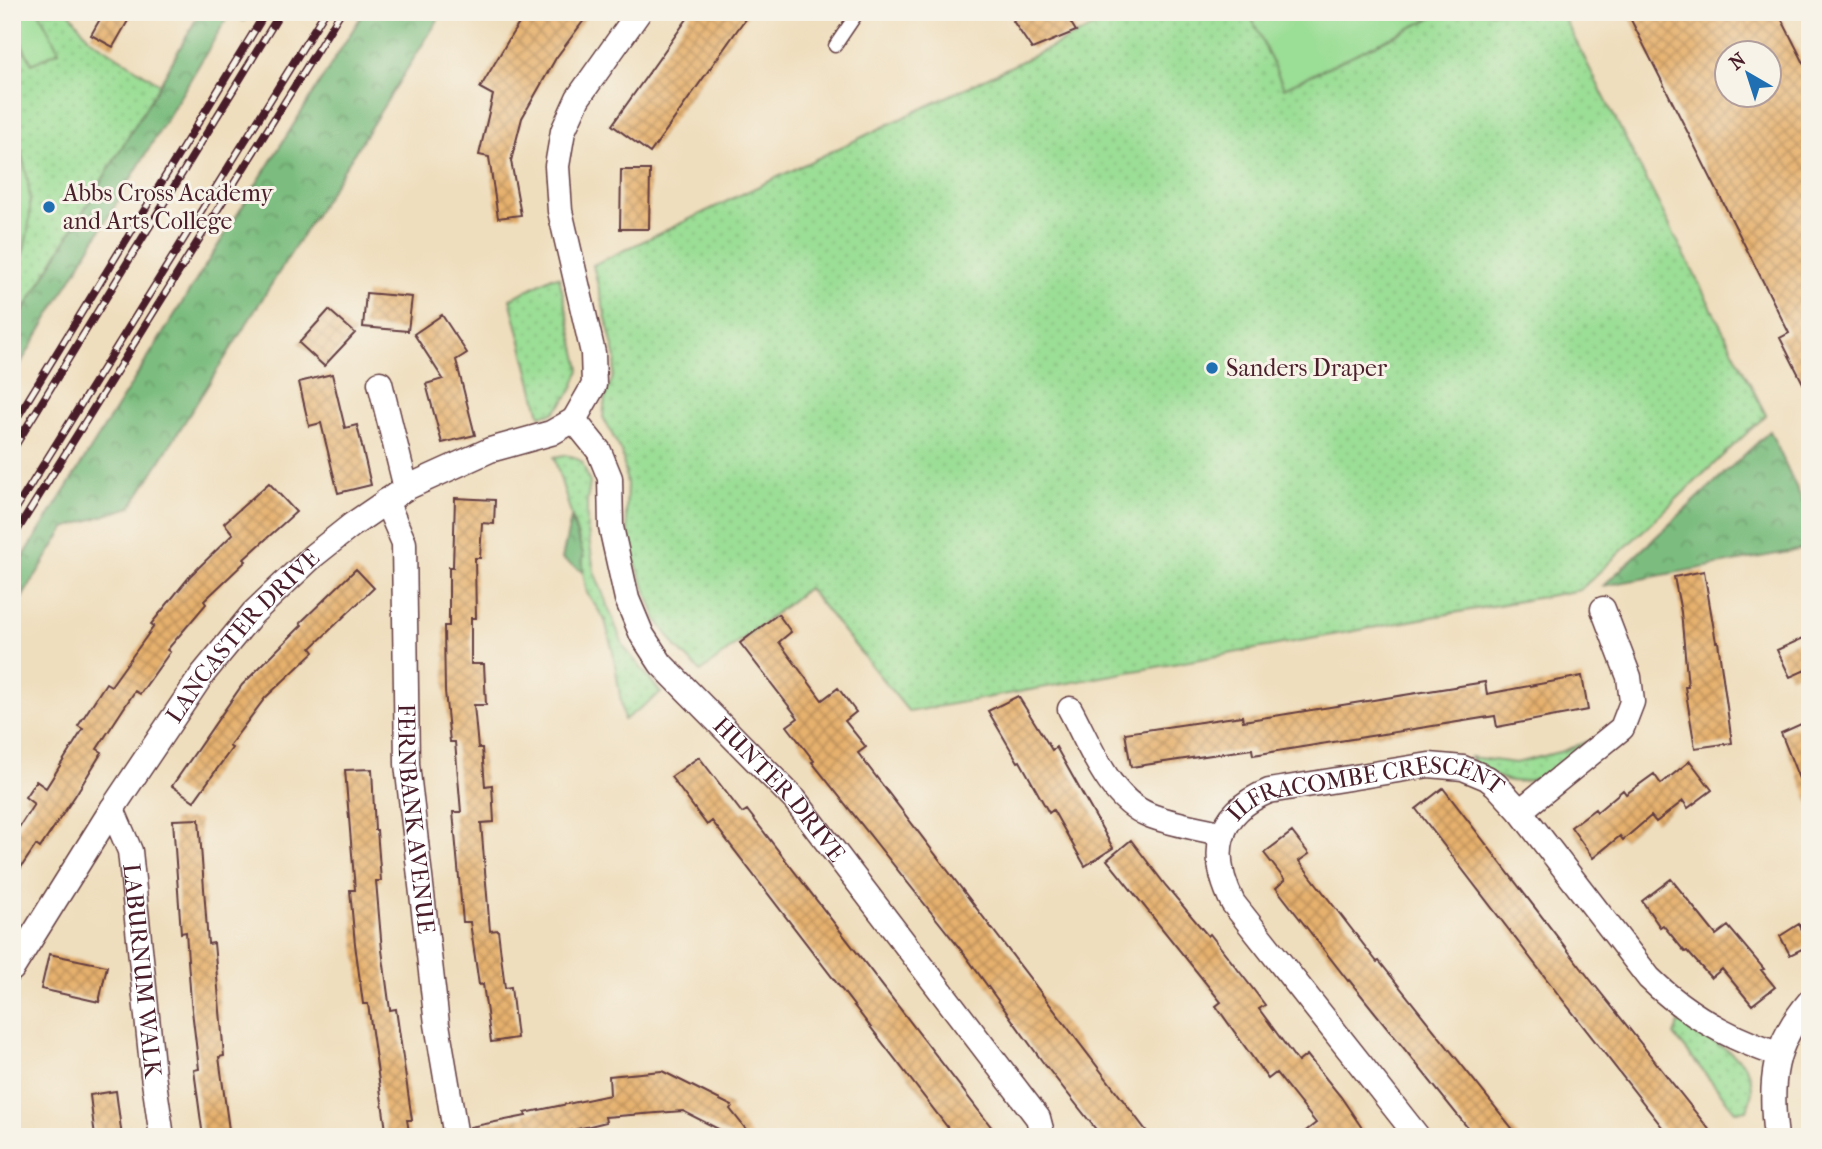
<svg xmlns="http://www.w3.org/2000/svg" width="1822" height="1149" font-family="'IM FELL French Canon',serif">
	<defs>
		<pattern id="grass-dots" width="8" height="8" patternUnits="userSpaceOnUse" patternTransform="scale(1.75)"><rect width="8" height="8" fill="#9bde96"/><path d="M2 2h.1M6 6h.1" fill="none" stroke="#87be81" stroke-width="1.8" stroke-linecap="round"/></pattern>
		<pattern id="forest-crowns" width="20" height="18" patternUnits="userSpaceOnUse" patternTransform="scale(1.75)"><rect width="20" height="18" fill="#7cbd7f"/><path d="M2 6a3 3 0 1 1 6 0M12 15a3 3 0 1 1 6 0" fill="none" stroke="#689968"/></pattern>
		<pattern id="building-cross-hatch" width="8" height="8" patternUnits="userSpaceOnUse" patternTransform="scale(1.75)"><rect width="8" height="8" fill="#e6b16d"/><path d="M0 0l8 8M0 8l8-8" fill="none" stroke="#bc8f5a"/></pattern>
	</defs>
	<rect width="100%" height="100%" fill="#f7f3e8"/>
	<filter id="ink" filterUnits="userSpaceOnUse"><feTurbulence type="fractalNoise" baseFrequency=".0143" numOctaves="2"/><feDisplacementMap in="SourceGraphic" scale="14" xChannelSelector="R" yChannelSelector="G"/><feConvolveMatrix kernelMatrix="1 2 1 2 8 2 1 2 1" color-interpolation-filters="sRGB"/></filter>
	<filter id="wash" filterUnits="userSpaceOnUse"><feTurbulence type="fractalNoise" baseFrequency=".00686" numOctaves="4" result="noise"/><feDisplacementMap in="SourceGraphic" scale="28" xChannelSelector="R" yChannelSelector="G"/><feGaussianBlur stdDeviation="1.57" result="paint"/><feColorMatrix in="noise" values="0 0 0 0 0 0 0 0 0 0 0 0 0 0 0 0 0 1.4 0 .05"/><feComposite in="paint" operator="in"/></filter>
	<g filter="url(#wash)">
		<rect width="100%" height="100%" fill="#efdebd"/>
		<path fill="url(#grass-dots)" stroke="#727e60" stroke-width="2" d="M12 12H69L89 38 160 84 12 330Z
			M1125 12H1249L1285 87 1444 12H1561L1766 415 1580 590 909 712 808 588 701 672 677 648 657 620 631 551 626 516 627 484 622 453 603 417 605 398 613 377 616 359 593 265Z
			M552 277H559L580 369 572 390 560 406 553 413 540 415 510 299Z
			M564 455 574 457 582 462 586 472 590 483 587 501V525L594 571 624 647 661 693 624 720 613 652 605 620 587 593 583 572V554L554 457Z
			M1588 741C1562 764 1532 794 1496 776 1484 770 1476 768 1470 757L1516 763 1563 751Z
			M1679 1022C1712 1046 1769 1056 1747 1110L1735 1111 1674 1035Z"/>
		<path fill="url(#forest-crowns)" stroke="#636e55" stroke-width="2" d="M200 12H249L244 21 230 13 12 378V330L160 84Z
			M364 12H443L131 507 65 528 12 614V575Z
			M1770 431 1810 517V548L1603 586Z
			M571 518 583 554V572L562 559Z"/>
		<path fill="#9bde96" stroke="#727e60" stroke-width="2" d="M12 12H39L59 51 32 64 12 25Z
			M1249 12H1444L1284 88Z
			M12 128C36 186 36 227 12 285Z"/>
		<g id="blocks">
			<path fill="url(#building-cross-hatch)" fill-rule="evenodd" d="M104 12H133L113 47 91 35Z
				M527 12H590L556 58 522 118 511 161 521 215 498 218 489 157 479 155 493 95 480 88 512 34Z
				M692 12H750L650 153 612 125Z
				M1026 12H1064L1076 31 1032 49 1013 21Z
				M1627 12H1778L1810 75V397L1780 338 1789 333ZM1727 52H1769V94H1727Z
				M621 170H650L649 229H620Z
				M366 293 412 297 408 331 363 327Z
				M329 310 355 333 324 366 299 343Z
				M442 315 467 353 456 360 475 435 442 443 426 384 443 379 414 334Z
				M332 374 345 428 357 425 371 485 338 493 321 423 309 426 299 382Z
				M269 483 296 512 244 559 246 561 204 601 206 604 167 650 170 652 140 694 135 691 97 749 102 752 75 796 40 848 36 845 12 881V838L34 804 25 797 36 781 46 788 83 729 78 726 106 683 111 686 154 626 151 624 190 576 233 534 224 523Z
				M455 498 495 500 494 524 482 523 480 558H475L476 618H471V664H484L486 705H474L478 748H482L485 786 492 785 494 822 481 823 490 931 498 930 505 988 511 987 517 1038 491 1042 483 984 479 985 470 922H463L453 812H461L455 742H450L445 691 444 626H449V567H453Z
				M356 569 374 588 311 648 314 652 265 698 229 746 232 748 194 801 172 786 242 685 302 625 300 623Z
				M1704 571 1716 642H1718L1732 743 1695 748 1685 687H1688L1681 612 1674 577Z
				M778 614 791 632 779 642 822 700 838 688 856 712 845 721 866 747 858 753 1151 1137H1102L1042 1061 965 955 812 762 814 761 787 726 798 718 740 643Z
				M1810 635V668L1790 677 1777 650Z
				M1582 676 1588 710 1497 727 1495 716 1253 755 1252 749 1131 767 1125 733 1242 716 1243 721 1485 682 1487 694Z
				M1018 696 1052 750 1056 747 1113 848 1085 866 1053 810 1049 813 1020 761 1018 762 988 711Z
				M1810 720V803L1809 804 1781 733Z
				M699 757 742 813 747 810 999 1137H955L712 821 707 825 671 777Z
				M1690 761 1712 790 1688 808 1683 801 1656 822 1651 816 1623 840 1620 836 1593 858 1571 827 1595 809 1597 812 1623 790 1626 794 1654 774 1661 784Z
				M372 769 375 830H377L381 881H376L382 950 390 1010 396 1009 412 1120H407L410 1137H387L368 1004H363L355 944 350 890H355L345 770Z
				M1443 788 1589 978 1715 1137H1670L1558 994 1416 809Z
				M199 819 208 944 214 943 224 1056 219 1057 230 1137H203L194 1070 199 1069 191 1002 186 932 181 933 173 820Z
				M1292 832 1309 854 1299 861 1377 962 1379 961 1519 1137H1475L1349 980 1348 981 1276 888 1285 880 1264 853Z
				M1131 840 1166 886 1208 936 1210 934 1253 989 1265 1005 1259 1009 1298 1062 1307 1055 1341 1097 1368 1137H1298L1316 1123 1276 1073 1268 1079 1216 1006 1221 1002 1107 860Z
				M1671 879 1716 935 1728 926 1764 969 1761 970 1775 987 1752 1005 1722 969 1711 978 1687 951 1685 952 1663 925 1660 927 1642 901Z
				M1799 924 1810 945 1790 955 1780 936Z
				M49 954 107 966 99 1002 41 989Z
				M662 1071 732 1106 730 1109 752 1137H734L683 1111 605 1117 606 1122 546 1137H471L470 1127 526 1116 525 1113 610 1095 609 1076Z
				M116 1091 122 1137H95L90 1095Z"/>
		</g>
	</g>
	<g filter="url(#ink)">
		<use href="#blocks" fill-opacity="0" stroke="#633c41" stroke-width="2"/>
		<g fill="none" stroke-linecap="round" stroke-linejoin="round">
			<g stroke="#633c41" stroke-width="15">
				<path id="lane" d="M835 46 858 12"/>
			</g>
			<g stroke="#633c41" stroke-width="27">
				<g id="street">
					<path d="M380 383 406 488"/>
					<path id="s1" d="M574 420 599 451 610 478 611 527 627 599 642 635 661 664 795 800 1038 1118 1043 1137"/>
					<path d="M574 420 594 385 593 353 560 211 557 166 563 131 578 98 639 12"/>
					<path id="s2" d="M386 501 404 543 407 764 437 1024 456 1137"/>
					<path d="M1070 709C1090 745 1108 798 1149 815 1172 824 1199 828 1223 834"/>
					<path id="s3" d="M112 809 130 851 153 1075 162 1137"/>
					<path d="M1520 811 1622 728 1632 702 1629 677 1603 609"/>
					<path id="s4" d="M12 969 112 809 202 675 253 613 313 556 352 525 406 488 490 450 551 433 574 420"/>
					<path id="s5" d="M1418 1137 1233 903C1209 855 1215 813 1269 791L1429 765 1463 768 1487 778 1496 785 1520 811 1649 978C1686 1014 1729 1038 1777 1054"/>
					<path d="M1776 1137C1769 1082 1773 1044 1810 1001"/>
				</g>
			</g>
			<use href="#lane" stroke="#fff" stroke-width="12"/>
			<use href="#street" stroke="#fff" stroke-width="24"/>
			<g stroke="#4a1f2b" stroke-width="8">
				<path id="rail" d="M12 426 266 12
					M12 451 281 12
					M12 515 325 12
					M12 539 341 12"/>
			</g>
			<use href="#rail" stroke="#f7f3e8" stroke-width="5" stroke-dasharray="16" stroke-linecap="butt"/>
		</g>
	</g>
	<g fill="#1f6fb2" stroke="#f7f3e8" stroke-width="2.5">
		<circle cx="49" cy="207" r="7"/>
		<circle cx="1212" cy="368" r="7"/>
	</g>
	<g text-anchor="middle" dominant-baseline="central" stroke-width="6" stroke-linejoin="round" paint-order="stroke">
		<g font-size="24" fill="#4a1f2b" stroke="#f7f3e8" text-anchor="start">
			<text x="63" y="193">Abbs Cross Academy<tspan x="63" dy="28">and Arts College</tspan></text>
			<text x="1226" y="368">Sanders Draper</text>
		</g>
		<g font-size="24" fill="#4a1f2b" stroke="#f7f3e8">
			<text stroke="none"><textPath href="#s4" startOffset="406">LANCASTER DRIVE</textPath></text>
			<text stroke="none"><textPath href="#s1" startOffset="438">HUNTER DRIVE</textPath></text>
			<text stroke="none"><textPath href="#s5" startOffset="532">ILFRACOMBE CRESCENT</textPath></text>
			<text stroke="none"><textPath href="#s2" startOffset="322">FERNBANK AVENUE</textPath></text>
			<text stroke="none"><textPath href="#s3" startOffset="166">LABURNUM WALK</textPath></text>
		</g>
	</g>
	<rect width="1822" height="1149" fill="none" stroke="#f7f3e8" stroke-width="42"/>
	<g transform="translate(1748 74) rotate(321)"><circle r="33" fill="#f7f3e8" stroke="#b29e9c" stroke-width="2"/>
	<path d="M0-5L12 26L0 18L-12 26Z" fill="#1f6fb2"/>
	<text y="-10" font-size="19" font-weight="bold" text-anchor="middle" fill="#4a1f2b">N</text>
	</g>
</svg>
